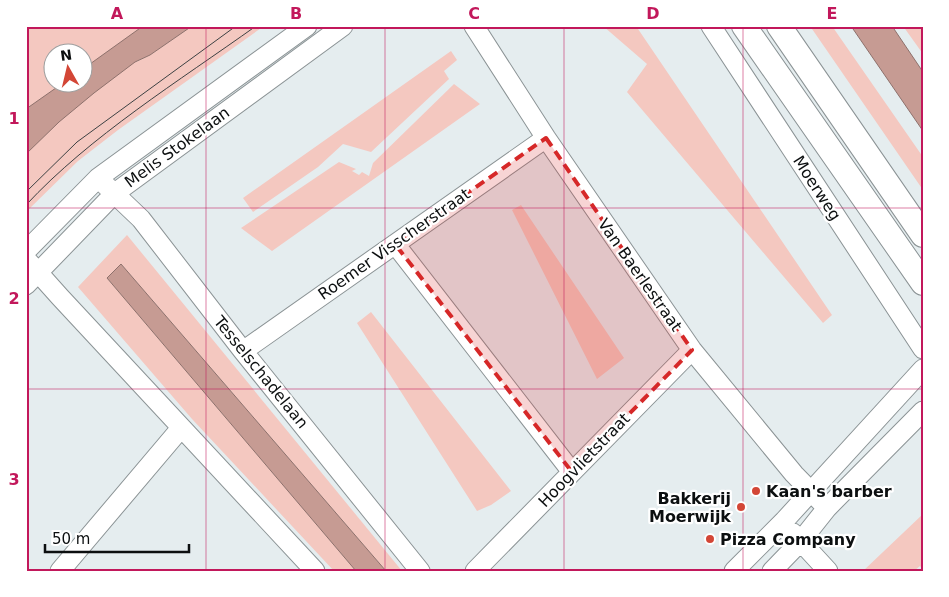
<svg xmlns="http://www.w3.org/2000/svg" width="949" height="597" font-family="'DejaVu Sans',sans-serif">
	<rect width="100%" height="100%" fill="#e5edef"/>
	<path fill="#f4c8c0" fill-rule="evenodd" d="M26 26H182L136 62 150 55 192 26H264L118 130 78 161 26 212ZM52 52H82V82H52Z
		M603 26H636L832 315 823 323 627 92 647 64Z
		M810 26H832L923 157V190Z
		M903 26H923V54Z
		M451 51 457 60 444 71 449 79 371 152 343 144 318 167 253 212 243 198Z
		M454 84 480 104 272 251 241 228 339 162 356 169 352 171 359 175 362 172 369 176 373 163Z
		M521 205 624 358 597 379 512 210Z
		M127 235 402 571H386L121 264 107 278 356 571H334L192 419 78 287Z
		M371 312 511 491 491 505 477 511 357 323Z
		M923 514V570L920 566 914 571H863Z"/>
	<path fill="#c69b93" stroke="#8e716c" d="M143 26H192L150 55 135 62 94 93 59 122 26 154V109L63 83 82 82 83 69Z
		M851 26H892L923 72V131Z
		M121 264 386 571H356L107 278Z"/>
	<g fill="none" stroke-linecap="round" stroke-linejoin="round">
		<g stroke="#8b9395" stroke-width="21">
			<path id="minor" d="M474 26 546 138 692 350 794 474 827 508
				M711 26 923 349
				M98 178 141 219 243 351 420 571
				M395 244 572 472
				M26 251 98 178 307 26
				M26 259 60 297 315 571
				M26 285 115 193 343 26
				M243 351 546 138
				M793 533 828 571
				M60 571 181 428
				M475 571 692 350
				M734 571 784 521 923 369
				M772 571 800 542 827 508 923 411"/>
		</g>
		<g stroke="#8b9395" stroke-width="26">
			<path id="major" d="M744 26 923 283
				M779 26 923 235"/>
		</g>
		<use href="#minor" stroke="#fff" stroke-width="19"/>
		<use href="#major" stroke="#fff" stroke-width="24"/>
		<path stroke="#3d4143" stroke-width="1" d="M26 192 77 142 236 26
			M26 205C90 136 179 81 256 26"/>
	</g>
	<path fill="#d62828" fill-opacity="0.2" stroke="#d62828" stroke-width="4" stroke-dasharray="10 6" stroke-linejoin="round" d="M546 138 692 350 572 472 395 244Z"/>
	<path fill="none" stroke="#c2185b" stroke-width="1" stroke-opacity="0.55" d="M206 26V571M385 26V571M564 26V571M743 26V571M26 208H923M26 389H923"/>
	<g fill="#d34636" stroke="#fff" stroke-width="2">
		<circle cx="756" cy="491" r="5"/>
		<circle cx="741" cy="507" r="5"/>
		<circle cx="710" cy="539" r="5"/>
	</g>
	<g text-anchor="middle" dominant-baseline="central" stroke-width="4.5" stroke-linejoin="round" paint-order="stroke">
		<g font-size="16" fill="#0c0f10" stroke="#fff">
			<text transform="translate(177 147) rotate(-36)">Melis Stokelaan</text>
			<text transform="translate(817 188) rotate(57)">Moerweg</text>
			<text transform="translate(394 244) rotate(-35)">Roemer Visscherstraat</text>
			<text transform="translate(640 275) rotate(55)">Van Baerlestraat</text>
			<text transform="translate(261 372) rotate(51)">Tesselschadelaan</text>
			<text transform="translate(584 460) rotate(-46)">Hoogvlietstraat</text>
		</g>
		<g font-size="16" font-weight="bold" fill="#0c0f10" stroke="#fff" text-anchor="start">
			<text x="766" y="491">Kaan's barber</text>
			<text x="731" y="498" text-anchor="end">Bakkerij<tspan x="731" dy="18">Moerwijk</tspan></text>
			<text x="720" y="539">Pizza Company</text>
		</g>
	</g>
	<rect width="949" height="597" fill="none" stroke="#ffffff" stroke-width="55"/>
	<g transform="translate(68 68) rotate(352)"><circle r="24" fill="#ffffff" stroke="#9e9f9f"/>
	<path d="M0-4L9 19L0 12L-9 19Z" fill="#d34636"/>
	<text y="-8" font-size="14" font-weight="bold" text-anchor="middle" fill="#0c0f10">N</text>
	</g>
	<path d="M45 544v8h144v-8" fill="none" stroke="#0c0f10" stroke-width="2.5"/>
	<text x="52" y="544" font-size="15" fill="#0c0f10" stroke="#ffffff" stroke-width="4" paint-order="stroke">50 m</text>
	<rect x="28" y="28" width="894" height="542" fill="none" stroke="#c2185b" stroke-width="2"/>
	<g font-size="16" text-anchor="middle" font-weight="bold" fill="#c2185b">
		<text x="117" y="19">A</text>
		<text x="296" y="19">B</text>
		<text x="474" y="19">C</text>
		<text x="653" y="19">D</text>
		<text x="832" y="19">E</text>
		<text x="14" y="124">1</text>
		<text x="14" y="304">2</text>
		<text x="14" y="485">3</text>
	</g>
</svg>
